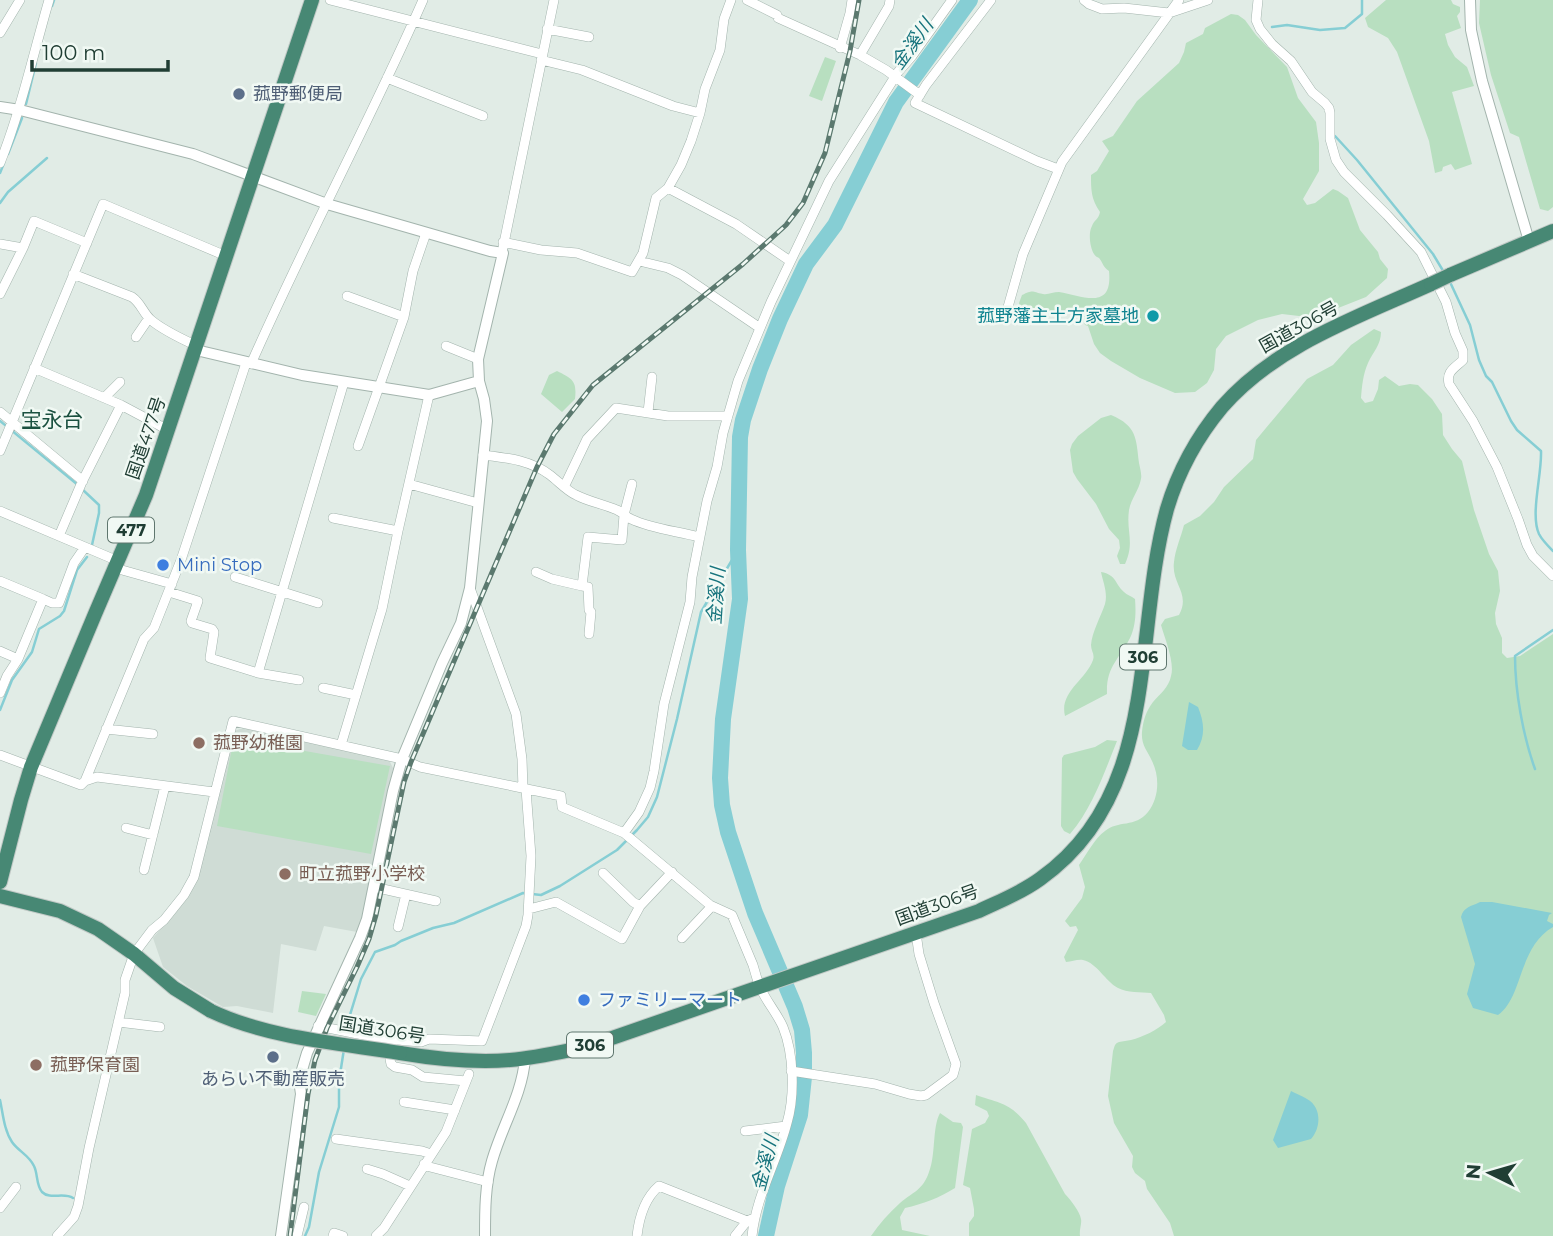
<svg xmlns="http://www.w3.org/2000/svg" width="1553" height="1236" font-family="Montserrat,'Noto Sans JP',sans-serif">
	<rect width="100%" height="100%" fill="#e1ece6"/>
	<path fill="#cfdcd5" d="M243 728 389 760 393 768 368 893 363 916 357 932 324 926 316 951 281 944 273 1013 237 1006 223 1007 187 986 163 967 153 938 187 897 234 731Z"/>
	<path fill="#b8dfc0" d="M1386 0H1451L1453 4 1460 7V12L1457 16 1461 28 1445 34 1448 45 1455 57 1467 67 1474 86 1452 92 1472 164 1455 170 1451 164 1443 167 1442 171 1435 173 1429 141 1397 52 1388 38 1368 27 1365 18Z
		M1480 0H1553V207L1548 211 1540 209 1519 137 1510 133 1491 75 1479 23Z
		M1231 14 1238 15 1245 20 1256 35 1287 67 1298 98 1316 122 1319 143V171L1303 199 1307 205 1315 203 1333 189 1338 191 1348 198 1360 230 1378 252 1380 259 1388 269 1387 278 1366 297 1323 314 1299 316 1282 314 1258 320 1226 336 1216 349 1214 370 1207 383 1195 392 1175 393 1140 378 1111 361 1100 353 1094 344 1088 326 1085 325 1082 318 1078 314 1029 313 1021 312 1019 303 1022 295C1034 289 1032 292 1043 294 1048 295 1053 292 1059 292 1083 296 1113 311 1109 271 1103 267 1103 263 1099 258 1097 257 1095 256 1094 254 1090 248 1088 233 1092 226 1094 220 1099 219 1100 212 1091 199 1091 190 1091 175L1097 171 1109 151 1102 141 1113 136 1137 101 1179 63 1184 52 1186 43 1203 34 1205 28Z
		M825 57 836 61 822 101 809 96Z
		M1374 329 1381 332C1381 345 1373 352 1368 363 1363 374 1362 386 1361 398L1365 403 1373 401 1378 389 1379 380 1385 376 1399 386 1410 384 1418 385 1432 399 1442 414 1443 435 1452 449 1462 461 1474 510 1489 554 1498 571 1500 591 1495 613 1496 624 1502 638V653L1507 658 1520 656 1553 634V1236H1174L1170 1223 1147 1189 1145 1181 1135 1173 1132 1167 1133 1156 1114 1123 1108 1096 1113 1051C1115 1046 1114 1044 1119 1042 1123 1041 1127 1041 1131 1040 1143 1037 1157 1030 1166 1022L1164 1015 1151 993C1141 992 1127 993 1118 988 1105 981 1097 963 1083 960 1077 959 1072 962 1066 962L1064 957 1078 930 1076 926 1070 927 1065 921 1082 898 1085 887 1079 865C1086 855 1095 838 1105 831 1118 820 1135 828 1148 812 1159 798 1160 777 1152 761 1147 750 1141 745 1142 732 1143 721 1146 711 1153 702 1160 694 1169 687 1171 676 1175 663 1165 639 1161 625L1165 619 1179 615C1191 593 1171 584 1174 562 1175 550 1181 537 1184 525L1200 516 1214 502 1224 487 1253 459 1256 440 1307 379 1333 365 1351 345Z
		M557 371C573 379 577 381 575 399L562 412 541 394 549 375Z
		M1111 415C1137 426 1136 438 1139 463 1140 468 1142 475 1141 479 1139 490 1131 499 1129 510 1126 532 1135 542 1125 564H1120L1117 556 1120 548 1119 540 1109 529 1096 504 1077 479 1073 472 1070 450 1072 444 1078 436 1101 418Z
		M1101 572C1117 575 1114 583 1124 592 1127 595 1131 596 1135 599 1136 611 1136 626 1130 638 1119 660 1106 666 1107 694L1065 716C1059 692 1086 680 1093 660 1095 654 1091 651 1091 645 1092 632 1101 616 1105 604 1108 593 1103 582 1101 572Z
		M1107 740 1117 741C1104 773 1093 807 1070 834L1064 831 1061 826 1062 758 1064 755 1095 747Z
		M248 741 390 766 371 854 217 826 232 748 236 743Z
		M302 991 326 994 316 1016 298 1012Z
		M976 1095C999 1103 1010 1103 1026 1123L1065 1194C1070 1199 1080 1212 1081 1219 1082 1224 1079 1230 1080 1236H969V1223L974 1216V1209L970 1188 963 1185 972 1129 985 1123 989 1116 987 1111 975 1105Z
		M940 1113 953 1122 961 1123 963 1127 955 1188C939 1198 923 1204 905 1208L900 1217 902 1230 930 1236H871C879 1224 889 1213 900 1203 913 1192 923 1190 929 1172 936 1154 932 1128 940 1113Z"/>
	<path fill="#86ced4" d="M1189 702 1198 707C1204 722 1206 735 1197 750H1188L1182 746Z
		M1480 902H1492L1552 913 1549 915 1547 921 1553 924V927C1518 947 1523 998 1498 1015L1473 1008 1467 994 1475 964 1461 917C1463 907 1472 906 1480 902Z
		M1291 1091C1296 1094 1303 1096 1307 1099 1322 1107 1321 1128 1311 1139L1278 1148 1273 1140Z"/>
	<g fill="none" stroke-linecap="round" stroke-linejoin="round">
		<path stroke="#86ced4" stroke-width="2.5" d="M52 6 54 0
			M1272 27 1287 25 1320 30 1345 28 1362 14V0
			M26 104 36 63
			M1335 136 1357 160 1433 254 1445 274
			M8 154 22 118
			M0 173 4 163
			M0 203 8 192 47 158
			M1450 282 1470 325 1479 360 1486 376 1492 382 1511 421 1517 430 1541 451C1542 475 1530 514 1539 534 1542 540 1548 546 1553 551
			M0 421 78 485
			M83 490 99 505V513L92 545
			M0 710 12 680 32 652 39 629 60 616 64 611 77 570 87 557
			M1535 769C1523 736 1515 691 1515 656L1553 630
			M346 1028 361 979 375 952 395 945 401 941 433 928 454 923 523 893 541 895 560 886 617 850 637 830 648 817 657 797 677 719 701 612 738 550
			M0 1100C3 1114 4 1130 12 1142 18 1151 29 1155 34 1166 38 1174 36 1185 42 1192 50 1200 64 1192 73 1198
			M305 1236 309 1227 319 1172 339 1107V1081L344 1049"/>
		<path stroke="#86ced4" stroke-width="16" d="M766 1236 777 1186 800 1115 804 1077V1053L802 1030 795 1007 755 913 728 832 722 805 720 778 723 719 740 599 738 550 740 437 743 420 760 369 780 319 806 264 835 225 896 102 970 0"/>
		<g stroke="#a3b4ad" stroke-width="10">
			<path id="minor" d="M330 0 542 54
				M747 0 777 15 778 18 860 55 886 70 920 95
				M991 0 926 85 915 103 1037 161 1058 169
				M1084 0 1089 4 1102 9 1124 8 1169 13 1208 0
				M1258 0 1256 20 1260 29 1272 44 1291 61 1312 92 1325 103 1329 108 1330 113V139L1336 160 1344 172 1387 215 1421 252 1446 302 1455 333 1463 351V360C1455 368 1446 371 1449 384L1473 421 1497 467 1518 519 1527 545 1533 556 1553 576
				M547 29 589 37
				M0 33 20 0
				M840 48 850 13 852 0
				M860 55 889 6 890 0
				M541 60 582 70 673 106 700 113
				M387 78 483 116
				M0 163C21 110 33 55 49 0
				M668 188 736 224 790 261
				M503 242 541 250 577 253 632 272 643 253 656 198 668 188 681 165 691 141 700 113 705 89 720 50 724 19 731 0
				M0 244 23 248
				M503 248 554 0
				M639 261 668 268 682 275 760 328
				M73 274 132 297C141 303 143 313 151 320 164 331 182 339 197 346
				M0 294 23 248 34 221 87 243
				M347 296 404 317
				M1006 314 1023 254 1062 162 1179 0
				M136 337 149 318
				M446 346 478 359
				M251 364C305 241 369 123 423 0
				M34 368 121 405 82 482 59 536
				M104 398 120 382
				M121 405 168 430
				M0 412 83 481
				M648 412 652 377
				M358 446 404 317 413 271 426 233
				M0 451 103 204 226 256
				M483 455C508 458 530 460 550 475 558 481 567 491 576 495 589 502 604 504 617 510 622 512 626 517 631 519 652 529 677 531 699 537
				M409 484 478 503
				M565 485 587 439 616 408 668 416H728
				M0 511 118 561
				M333 518 398 531
				M122 570 172 584
				M536 572 552 579 582 586 588 537 622 540 624 515 632 484
				M235 577 318 603
				M0 581 43 599
				M582 586 588 587 589 610 591 612 589 634
				M470 588 516 714 522 759 523 788
				M169 592 198 601 191 621 192 623 212 629 214 632 210 658 258 673
				M0 651 18 659
				M299 680 258 673 344 382
				M323 688 356 695
				M0 693 7 676 18 659 43 599 52 603H59L74 563 85 547
				M106 729 153 734
				M341 745 382 609 398 531 429 395
				M0 755 81 785 85 781 97 777 214 792
				M85 781 144 639 154 628 181 560 246 363
				M126 828 153 835
				M624 833 639 812 650 788 654 771 664 704 690 602 692 577 707 501 717 467 723 433 738 381 771 302 829 181 898 72 912 56 952 0
				M144 870 165 786
				M603 873 633 902 640 906
				M374 887 436 901
				M529 909 556 902 622 939 640 906 672 872
				M398 927 406 894
				M682 938 712 906
				M118 1022 160 1027
				M318 1026 393 1041
				M791 1071 875 1084 909 1094 921 1096 926 1095 953 1075 956 1064 934 1003 919 954 916 933
				M466 1081 423 1077 412 1070 395 1067 391 1064 390 1059 393 1041 397 1040 421 1042 429 1039 482 1041 505 981 526 926 528 915 531 856 526 789
				M404 1102 455 1110
				M745 1131 786 1126
				M336 1139 422 1151 431 1154
				M424 1164 430 1167 488 1182
				M367 1169 383 1174 410 1186
				M0 1208 16 1187
				M57 1236 74 1217 78 1206 89 1148 125 993V980L134 954 152 930 164 920 184 895 194 877 233 721 402 759 420 767 561 796 562 807 624 833 710 905 732 915C739 932 746 948 753 965 755 972 757 979 759 985 765 1000 777 1013 783 1027 794 1054 795 1096 787 1123 777 1162 756 1196 752 1236
				M297 1236 304 1207
				M333 1236 334 1233 343 1236
				M376 1236 384 1228 446 1132 469 1074
				M637 1236C639 1218 645 1198 659 1186L747 1221
				M735 1236 747 1221 752 1219"/>
		</g>
		<g stroke="#a3b4ad" stroke-width="12">
			<path id="tertiary" d="M1470 0 1471 30 1482 81 1529 241
				M0 107 20 110 193 154 327 204 490 251 503 253 478 359 479 381 484 399 487 421 470 588 461 623 442 663 402 759 393 791 367 919 360 938 307 1053 299 1080 301 1094 281 1236
				M196 350 302 375 429 395 479 381
				M485 1236C485 1211 485 1185 492 1161 502 1126 522 1095 525 1059"/>
		</g>
		<g stroke="#c1c9c6" stroke-width="16">
			<path id="trunk" d="M1450 275 1553 231
				M0 882 21 800 31 767 95 614 146 495 312 0
				M0 896 60 911 98 929 134 954 174 988 211 1011
				M400 1053C436 1059 473 1063 510 1060 536 1058 561 1052 586 1047L979 911C1000 901 1021 893 1040 879 1162 793 1132 636 1167 509 1178 472 1197 437 1222 407 1276 345 1358 317 1431 284"/>
		</g>
		<use href="#minor" stroke="#fff" stroke-width="9"/>
		<use href="#tertiary" stroke="#fff" stroke-width="10"/>
		<use href="#trunk" stroke="#478874" stroke-width="14"/>
		<g stroke="#5b796f" stroke-width="5">
			<path id="rail" d="M290 1236 308 1094 315 1060 327 1028 357 967 369 939 376 915 404 782 411 762 537 467 554 434 593 385 743 264 786 225 803 203 825 153 850 51 859 0"/>
		</g>
		<use href="#rail" stroke="#f1f9f4" stroke-width="2.5" stroke-dasharray="8" stroke-linecap="butt"/>
		<g stroke="#c1c9c6" stroke-width="16" stroke-linecap="butt">
			<path id="trunk-bridge" d="M1431 284 1450 275
				M211 1011C268 1038 338 1043 400 1053"/>
		</g>
		<use href="#trunk-bridge" stroke="#478874" stroke-width="14"/>
	</g>
	<g fill="#5c6f8a" stroke="#f1f9f4" stroke-width="2.5">
		<circle cx="239" cy="94" r="7"/>
		<circle cx="273" cy="1057" r="7"/>
	</g>
	<circle fill="#0f9aa8" stroke="#f1f9f4" stroke-width="2.5" cx="1153" cy="316" r="7"/>
	<g fill="#3f7fe0" stroke="#f1f9f4" stroke-width="2.5">
		<circle cx="163" cy="565" r="7"/>
		<circle cx="584" cy="1000" r="7"/>
	</g>
	<g fill="#8d6e63" stroke="#f1f9f4" stroke-width="2.5">
		<circle cx="199" cy="743" r="7"/>
		<circle cx="285" cy="874" r="7"/>
		<circle cx="36" cy="1065" r="7"/>
	</g>
	<g text-anchor="middle" dominant-baseline="central" stroke-width="5" stroke-linejoin="round" paint-order="stroke">
		<g fill="#f1f9f4" stroke="#5f766e" stroke-width="2">
			<rect x="108" y="517.5" width="46" height="25" rx="5"/>
			<rect x="1120" y="644.5" width="46" height="25" rx="5"/>
			<rect x="567" y="1032.5" width="46" height="25" rx="5"/>
		</g>
		<g font-size="16" font-weight="bold" fill="#203e34">
			<text x="131" y="530">477</text>
			<text x="1143" y="657">306</text>
			<text x="590" y="1045">306</text>
		</g>
		<g font-size="18" fill="#4e5e75" stroke="#f1f9f4" text-anchor="start">
			<text x="253" y="94">菰野郵便局</text>
			<text x="273" y="1079" text-anchor="middle">あらい不動産販売</text>
		</g>
		<g font-size="18" fill="#0d838f" stroke="#f1f9f4" text-anchor="end">
			<text x="1139" y="316">菰野藩主土方家墓地</text>
		</g>
		<g font-size="18" fill="#203e34" stroke="#f1f9f4">
			<text transform="translate(1299 327) rotate(-29)">国道306号</text>
			<text transform="translate(146 438) rotate(-71)">国道477号</text>
			<text transform="translate(937 905) rotate(-20)">国道306号</text>
			<text transform="translate(382 1030) rotate(9)">国道306号</text>
		</g>
		<g font-size="18" fill="#366cbe" stroke="#f1f9f4" text-anchor="start">
			<text x="177" y="565">Mini Stop</text>
			<text x="598" y="1000">ファミリーマート</text>
		</g>
		<g font-size="18" fill="#785e54" stroke="#f1f9f4" text-anchor="start">
			<text x="213" y="743">菰野幼稚園</text>
			<text x="299" y="874">町立菰野小学校</text>
			<text x="50" y="1065">菰野保育園</text>
		</g>
		<g font-size="19" font-style="italic" fill="#17747d" stroke="#f1f9f4">
			<text transform="translate(912 44) rotate(-54)">金溪川</text>
			<text transform="translate(716 596) rotate(-86)">金溪川</text>
			<text transform="translate(765 1163) rotate(-75)">金溪川</text>
		</g>
		<g font-size="21" fill="#1b5140" stroke="#f1f9f4">
			<text x="52" y="419">宝永台</text>
		</g>
	</g>
	<g transform="translate(1490 1173) rotate(275)" stroke="#f1f9f4" stroke-width="5" paint-order="stroke">
	<path d="M0-5L12 26L0 18L-12 26Z" fill="#203e34"/>
	<text y="-10" font-size="19" font-weight="bold" text-anchor="middle" fill="#203e34">N</text>
	</g>
	<path d="M32 60v10h136v-10" fill="none" stroke="#203e34" stroke-width="3.5"/>
	<text x="42" y="60" font-size="21" fill="#203e34" stroke="#f1f9f4" stroke-width="5" paint-order="stroke">100 m</text>
</svg>
